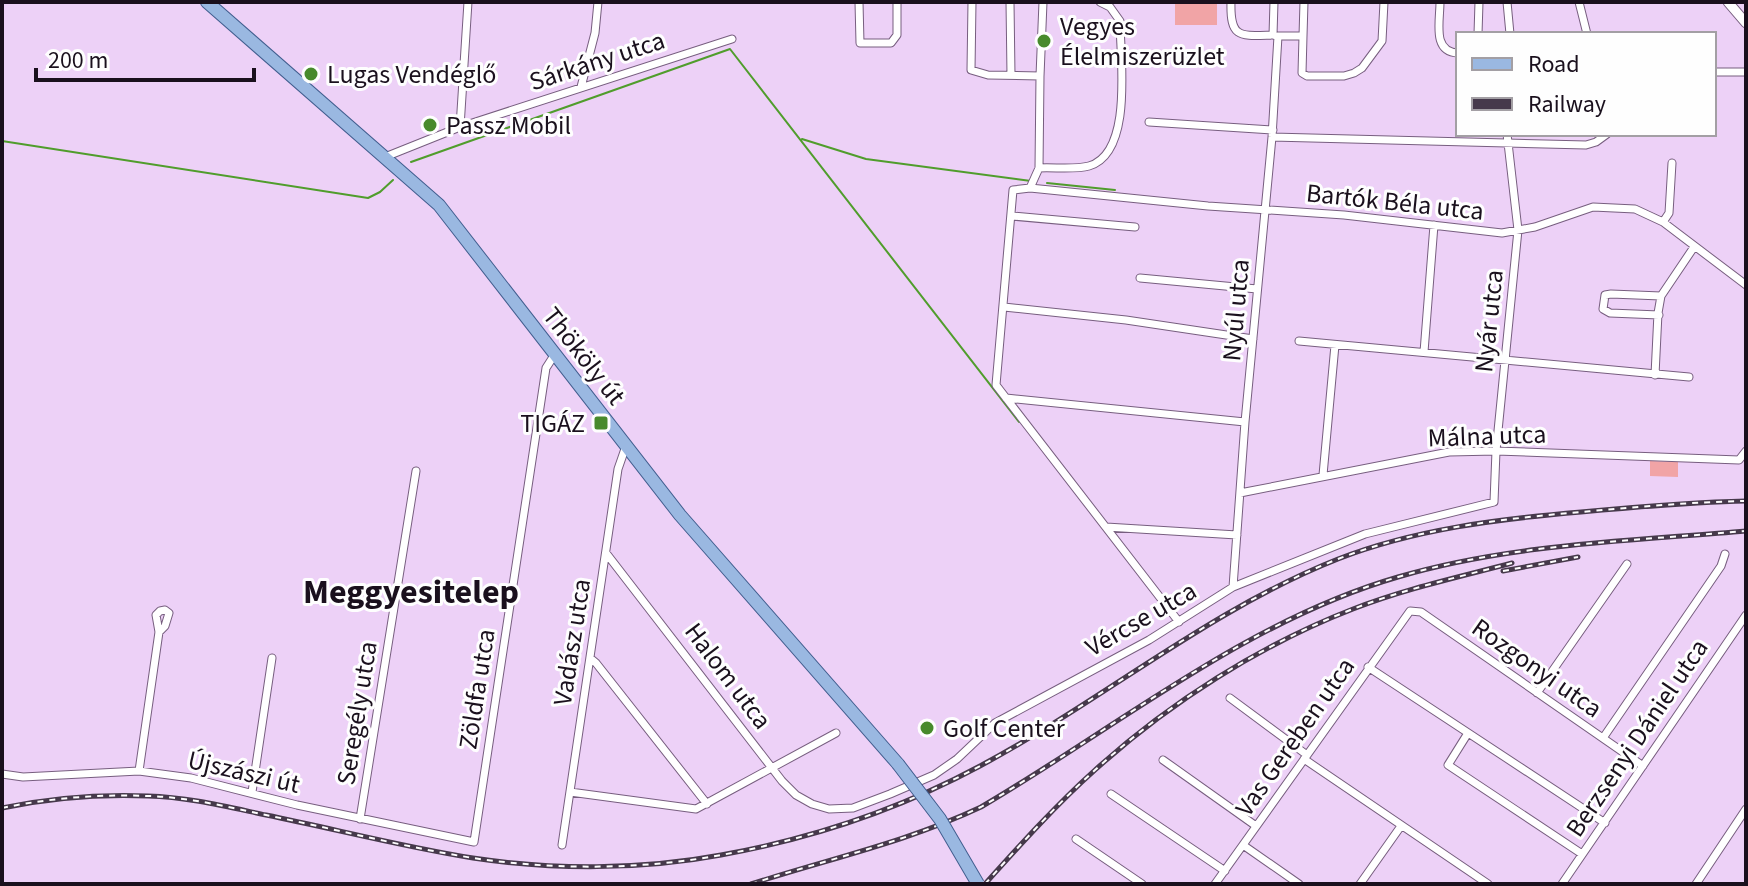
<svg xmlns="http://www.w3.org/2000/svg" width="1748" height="886" font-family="'Source Sans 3',sans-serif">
	<rect width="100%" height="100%" fill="#edd1f7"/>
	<path fill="#f1a4a6" d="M1175 2H1217V25H1175Z
		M1650 461 1678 462V477L1650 476Z"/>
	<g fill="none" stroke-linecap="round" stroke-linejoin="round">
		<path stroke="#509d2c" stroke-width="2" d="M802 139 866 159 1031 181
			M2 141 368 198 380 192 393 180
			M411 162 730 49 1019 422
			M1047 183 1115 190"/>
		<g stroke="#775e7f" stroke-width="9">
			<path id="minor" d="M859 2 860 43H891L897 35V2
				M972 2 971 70 988 75 1040 76 1039 168 1030 188
				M1010 2 1011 75
				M1231 2C1230 39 1240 36 1273 35
				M1274 2 1273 35 1276 36
				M1440 2C1440 22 1432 52 1458 53
				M1507 2 1510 34
				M1579 2 1587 34
				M1478 34 1479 2
				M1278 36H1303L1304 2
				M1303 36 1302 73 1307 76H1344L1354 73 1362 68 1382 41 1384 2
				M1714 72H1746
				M1040 76 1043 2
				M581 87 595 33 598 2
				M1149 122 1273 130
				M460 127 468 2
				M1272 137 1586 145 1596 142 1607 134
				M385 157 460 127 732 39
				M1039 168C1054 167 1074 170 1089 166 1134 153 1120 56 1120 21L1110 7 1100 2
				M1012 216 1135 227
				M1663 222 1669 213 1672 163
				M1140 278 1257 289
				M1004 307 1126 320 1253 339
				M1659 315 1610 313 1603 309 1605 295 1611 294 1661 296
				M1299 341 1689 377
				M1424 352 1434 225
				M1655 375 1658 313 1661 296 1694 247
				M1006 398 1245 422
				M1323 475 1335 345
				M1240 493 1449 452 1496 451 1739 460 1746 451
				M1106 527 1237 535
				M606 553 782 781 796 795 812 804 829 809 853 808 890 794 934 775 957 759 995 723 1149 640 1233 587 1365 534 1494 502 1496 451 1518 230 1507 134
				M1233 587 1245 422 1272 137 1278 36
				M1179 622 996 385 1013 190 1030 188 1208 206 1344 215 1502 233 1535 227 1593 207 1635 209 1663 222 1746 285
				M590 658 596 663 707 804
				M1368 667 1605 823
				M1537 693 1627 564
				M1230 698 1307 755
				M1468 733 1448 765 1582 854
				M1603 738 1721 566 1725 554
				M1304 759 1488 884
				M1163 760 1256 826
				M139 771 159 632 156 615 160 611 165 610 169 613 165 626 159 632
				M2 774 23 777 139 771 191 778 297 805 474 842 546 368 555 354
				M252 792 272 658
				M570 792 696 809 836 733
				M1111 794 1225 871
				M360 819 416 471
				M1076 839 1142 884
				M562 845 618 469 626 446
				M1243 845 1299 884
				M1215 884 1410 611 1421 612 1643 766
				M1360 884 1401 826
				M1562 884 1746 615
				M1696 884 1746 809"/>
		</g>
		<g stroke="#775e7f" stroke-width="11">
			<path id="tertiary" d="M1728 2 1746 23"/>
		</g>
		<g stroke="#425e8f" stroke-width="14">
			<path id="primary" d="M207 2 439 205 680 515 898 764"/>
		</g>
		<use href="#minor" stroke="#fff" stroke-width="7"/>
		<use href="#tertiary" stroke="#fff" stroke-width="9"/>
		<use href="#primary" stroke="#9ab8e1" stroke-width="12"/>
		<g stroke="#46394b" stroke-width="5">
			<path id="rail" d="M1503 571 1578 557
				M2 808C50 798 99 794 148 796 188 797 228 807 266 815 335 829 404 847 473 858 553 870 641 870 721 855 810 839 900 809 980 766 1102 701 1209 610 1338 559 1415 529 1499 519 1581 512 1636 507 1691 502 1746 501
				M751 884C828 859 907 842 981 807 1116 728 1246 621 1398 577 1510 544 1631 541 1746 531
				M985 884C1020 845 1056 805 1095 770 1169 703 1260 645 1353 609 1404 589 1459 577 1512 563"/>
		</g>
		<use href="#rail" stroke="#fefefe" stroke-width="2" stroke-dasharray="6" stroke-linecap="butt"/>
		<g stroke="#425e8f" stroke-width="14" stroke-linecap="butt">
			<path id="primary-bridge" d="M898 764 940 819 978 884"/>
		</g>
		<use href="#primary-bridge" stroke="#9ab8e1" stroke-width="12"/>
	</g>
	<g fill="#488a2c" stroke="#fefefe" stroke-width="3">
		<circle cx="1044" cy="41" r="8"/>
		<circle cx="311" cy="74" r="8"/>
		<circle cx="430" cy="125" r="8"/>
		<rect x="593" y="415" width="16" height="16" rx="4"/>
		<circle cx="927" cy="728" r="8"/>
	</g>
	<g text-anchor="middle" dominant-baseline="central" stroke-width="6" stroke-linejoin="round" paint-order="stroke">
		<g font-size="26" fill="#1a101d" stroke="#fefefe" text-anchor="start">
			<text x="1060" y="26">Vegyes<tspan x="1060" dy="30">Élelmiszerüzlet</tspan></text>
			<text x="327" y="74">Lugas Vendéglő</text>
			<text x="446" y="125">Passz Mobil</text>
			<text x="585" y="423" text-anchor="end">TIGÁZ</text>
			<text x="943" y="728">Golf Center</text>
		</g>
		<g font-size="26" fill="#1a101d" stroke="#fefefe">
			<text transform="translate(597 61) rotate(-18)">Sárkány utca</text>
			<text transform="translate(1395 202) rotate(6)">Bartók Béla utca</text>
			<text transform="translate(1236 310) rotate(-85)">Nyúl utca</text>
			<text transform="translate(1489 321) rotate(-84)">Nyár utca</text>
			<text transform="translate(584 356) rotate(52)">Thököly út</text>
			<text transform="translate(1487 436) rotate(-2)">Málna utca</text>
			<text transform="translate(1141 619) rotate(-30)">Vércse utca</text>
			<text transform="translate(572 642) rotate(-81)">Vadász utca</text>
			<text transform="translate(1537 668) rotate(35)">Rozgonyi utca</text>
			<text transform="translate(728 676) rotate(53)">Halom utca</text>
			<text transform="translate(477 689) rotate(-81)">Zöldfa utca</text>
			<text transform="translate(357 713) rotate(-81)">Seregély utca</text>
			<text transform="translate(1295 737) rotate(-55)">Vas Gereben utca</text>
			<text transform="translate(1637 738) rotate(-56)">Berzsenyi Dániel utca</text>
			<text transform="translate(244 772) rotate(13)">Újszászi út</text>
		</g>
		<g font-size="34" font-weight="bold" fill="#1a101d" stroke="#fefefe">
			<text x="411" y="592">Meggyesitelep</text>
		</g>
	</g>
	<rect width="1748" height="886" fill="none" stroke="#1a101d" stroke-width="8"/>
	<rect x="1456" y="32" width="260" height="104" fill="#fefefe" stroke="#a39fa4" stroke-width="2"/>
	<rect x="1472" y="58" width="40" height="12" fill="#9ab8e1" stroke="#a39fa4" stroke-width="2"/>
	<text x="1528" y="72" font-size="24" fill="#1a101d">Road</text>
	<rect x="1472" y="98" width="40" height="12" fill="#46394b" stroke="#a39fa4" stroke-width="2"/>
	<text x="1528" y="112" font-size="24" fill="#1a101d">Railway</text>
	<path d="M36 68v12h218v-12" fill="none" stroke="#1a101d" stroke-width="4"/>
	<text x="48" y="68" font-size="24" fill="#1a101d" stroke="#fefefe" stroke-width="6" paint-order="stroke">200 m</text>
</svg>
